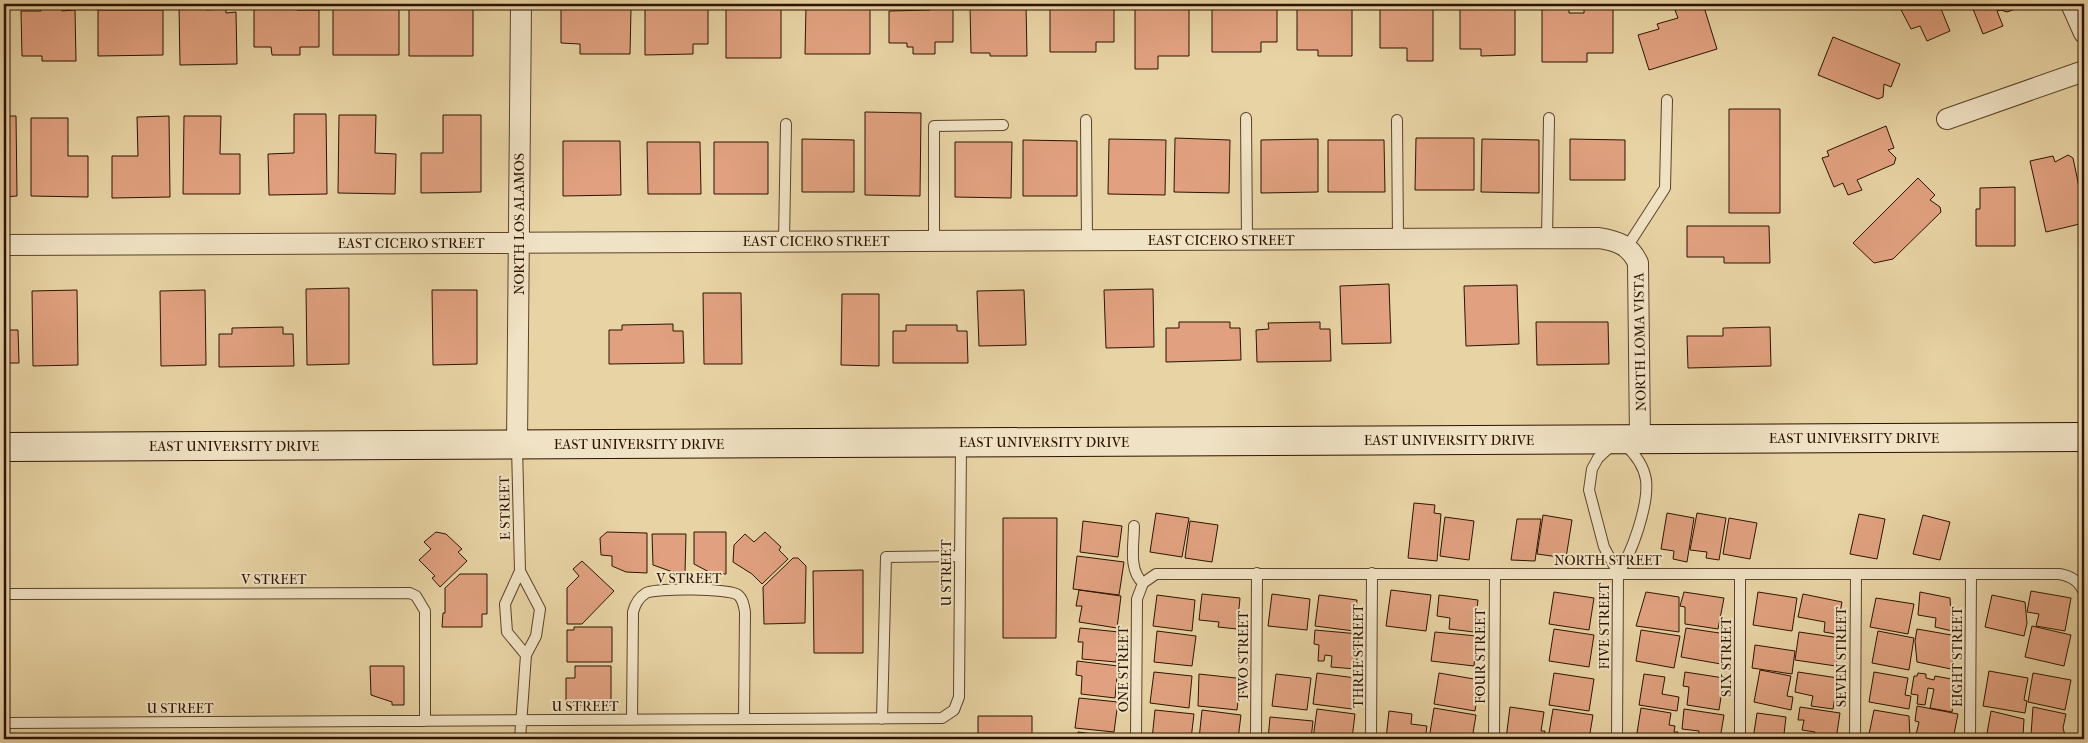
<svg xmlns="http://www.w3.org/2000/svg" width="2088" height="743" font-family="'IM FELL French Canon',serif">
	<rect width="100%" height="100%" fill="#e8d3a4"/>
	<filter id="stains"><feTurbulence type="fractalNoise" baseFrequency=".004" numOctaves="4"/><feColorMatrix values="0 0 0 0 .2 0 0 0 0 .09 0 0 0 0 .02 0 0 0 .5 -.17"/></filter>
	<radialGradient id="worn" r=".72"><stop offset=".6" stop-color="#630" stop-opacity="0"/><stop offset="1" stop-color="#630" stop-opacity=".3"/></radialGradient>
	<path fill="#e1a180" stroke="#2d1300" d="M179 4H206V10L226 9V13L236 12 237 64 180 65Z
		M561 4H610V9H631L630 54H580V44L561 43Z
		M747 4H781V58H726V7H747Z
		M930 4H953V42H935V54H913V47H907V43H889V11L930 10Z
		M994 4H1026L1027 56H990V53H971L970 7 994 6Z
		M1050 4 1114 6V42H1096V52H1050Z
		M1155 4H1189V56H1158V69H1135V6H1155Z
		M1212 4H1277V42H1261V52H1212Z
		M1319 4H1352V56H1318V50H1297V6H1319Z
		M1399 4H1433V61H1407V48H1380V5Z
		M1480 4H1515V55L1481 56V49H1460V5Z
		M1542 4H1569V13H1584V4H1613V53H1587V62H1542Z
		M1694 4H1703L1717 49 1649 70 1638 35 1659 29 1657 24 1678 18 1675 10Z
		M1898 4H1939L1950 31 1927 41 1920 26 1911 29Z
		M1971 4H2016L2018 8 2007 12 2001 10 1997 11 2003 26 1983 34Z
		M297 5V10H319V47H300V55H272L271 47H254V6Z
		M433 5H473V56H409V9H433Z
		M62 6V11L75 10 76 61H42V56H22L21 11H41V7Z
		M668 6H708V44H693V54L645 55V7Z
		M806 6H870V54H805Z
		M333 7H399V55H333Z
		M98 10H163V55L98 56Z
		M1833 37 1900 64 1891 87 1884 84 1883 97 1878 99 1818 75Z
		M1729 109H1780V213H1729Z
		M865 112 921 113 920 196 865 195Z
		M294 114H326L327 194 269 195 268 154 294 153Z
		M339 115H376L375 153 396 154 395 194 338 193Z
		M443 115H481V192L421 193V153H443Z
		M4 116H16L17 196 4 197Z
		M169 116 170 197 112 198V156H138L137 117Z
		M184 116H221L220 154H240V194H183Z
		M31 118H68V156H88V197L31 196Z
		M1886 126 1894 148 1888 150 1896 158 1894 164 1857 180 1862 190 1848 195 1843 183 1834 187 1822 158 1829 156 1827 151Z
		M1175 138 1230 140 1229 193 1174 192Z
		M1416 138H1474V190H1415Z
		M802 139 854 140V192H802Z
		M1109 139 1166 140 1165 195 1108 194Z
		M1318 139V192L1261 193V140Z
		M1482 139 1539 140V193L1481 192Z
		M1570 139 1625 140V180H1570Z
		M1023 140 1077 141V196H1023Z
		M1328 140H1384L1385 192H1328Z
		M563 141H620L621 195 563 196Z
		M647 142H700L701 194H648Z
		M714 142H768V194H714Z
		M955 142H1012L1011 198 955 197Z
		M2068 155 2073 158 2084 211V223L2046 232 2030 161 2053 156 2055 162Z
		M1918 178 1935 195 1930 200 1940 207 1941 212 1893 259 1874 263 1853 243Z
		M2015 187V246H1976V209H1980V188Z
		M1687 226H1769L1770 263H1724V257H1687Z
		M1389 284 1391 343 1342 344 1340 286Z
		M1517 285 1519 344 1466 346 1464 286Z
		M349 288V364L307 365 306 289Z
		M1153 289 1154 347 1106 348 1104 290Z
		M77 290 78 365 33 366 32 291Z
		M205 290 206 365 161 366 160 291Z
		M432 290H477V364L433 365Z
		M1024 290 1026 345 979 346 977 291Z
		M703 293H741L742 364H704Z
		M842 294H879V366L841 365Z
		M1179 322H1230V328H1240L1241 360 1166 362V328H1179Z
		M1320 322V329H1330L1331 361 1257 362 1256 330 1269 329 1268 323Z
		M1536 322H1608L1609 364 1537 365Z
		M4 324H8V330H18L19 363H4Z
		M673 324V331H683L684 363 609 364V330H622V325Z
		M906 325H957V331H967L968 363H893V331H906Z
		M283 327V334H293L294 366 219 367V334H232V328Z
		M1770 327 1771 366 1688 368 1687 336H1723V328Z
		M1414 503 1435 505 1434 513 1441 514 1437 561 1408 558Z
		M1156 513 1189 518 1182 557 1150 552Z
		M1667 513 1694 518 1687 562 1673 559 1674 551 1661 549Z
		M1697 513 1726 518 1719 560 1706 558 1707 552 1690 550Z
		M1859 514 1885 519 1877 559 1850 554Z
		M1543 515 1572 520 1566 558 1537 554Z
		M1923 515 1950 522 1940 560 1913 554Z
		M1445 517 1474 521 1469 560 1440 556Z
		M1003 518H1057L1056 638H1003Z
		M1729 518 1757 523 1750 559 1723 554Z
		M1517 519H1541L1535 561 1511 560Z
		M1083 521 1122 526 1118 557 1080 552Z
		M1190 521 1218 525 1212 562 1185 558Z
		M436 532 446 534 462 549 458 552 467 561 440 587 432 578 435 576 419 560 431 549 424 542Z
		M607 532 647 533V573L626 572 612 566V556L601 555 600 538Z
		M694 532H726V574H713L694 564Z
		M765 532 781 547 779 550 788 559 762 584 752 574 733 562 734 545 745 534 754 542Z
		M652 534H686L685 572H673L653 565Z
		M1077 556 1124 562 1119 595 1073 589Z
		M793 558H798L806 566 805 623 764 624 763 587Z
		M582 561 614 591 582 624H567V588L579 576 573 569Z
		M863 570V653H814L813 571Z
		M460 574H487V614H482V627H442L443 613H445V588Z
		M1079 590 1121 596 1117 628 1079 622 1082 606H1076Z
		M1391 590 1431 595 1426 631 1386 626Z
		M2031 591 2071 598 2065 631 2036 626 2039 614 2027 612Z
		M1554 592 1594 598 1589 630 1549 624Z
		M1646 592 1679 597V632L1636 626Z
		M1684 592 1724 598 1718 629 1685 624V607L1680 606Z
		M1758 592 1797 598 1792 631 1753 625Z
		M1920 592 1950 598 1952 631 1935 627 1936 618 1918 615Z
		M1202 594 1240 598 1237 629 1218 627 1219 622 1199 620Z
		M1272 594 1310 599 1307 630 1268 626Z
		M1803 594 1842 602 1836 634 1824 632 1825 622 1798 617Z
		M1157 595 1195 600 1192 631 1153 626Z
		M1319 595 1357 600 1354 631 1315 626Z
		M1439 595 1478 600 1474 632 1449 629 1450 618 1437 616Z
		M1992 595 2025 602 2027 623 2024 636 1985 627Z
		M1876 598 1914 604 1908 634 1870 627Z
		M2032 626 2071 635 2064 666 2025 657Z
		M574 627H612V662H567V630H574Z
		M1080 628 1119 632 1116 662 1082 659 1083 642H1078Z
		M1686 628 1726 634 1721 664 1681 657Z
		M1554 629 1594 635 1589 667 1549 661Z
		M1917 629 1957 636 1951 669 1917 662 1915 641Z
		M1315 630 1359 634 1356 669 1331 667 1332 656 1325 655 1324 661H1318L1319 645 1314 644Z
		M1641 630 1680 636 1674 668 1636 661Z
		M1157 631 1196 636 1192 666 1154 662Z
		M1878 631 1914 638 1909 670 1872 663Z
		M1435 632 1477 636 1474 666 1431 661Z
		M1799 632 1840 638 1836 666 1795 660Z
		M1755 645 1795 651 1792 674 1752 668Z
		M1077 661 1118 666 1115 698 1081 694 1082 676 1076 675Z
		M370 666H404V705H392V702L371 695Z
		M575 666H611V705H566V678H575Z
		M1760 670 1791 676 1787 696 1793 697 1791 710 1754 702Z
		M1989 671 2028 678 2024 700 2027 701 2025 713 1983 706Z
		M1154 672 1192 676 1189 708 1150 703Z
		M1685 672 1724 678 1719 710 1687 705 1689 687 1683 686Z
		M1798 672 1838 678 1833 709 1811 706 1813 696 1795 692Z
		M1874 672 1908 678 1905 695 1911 696 1909 709 1869 702Z
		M1317 673 1356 678 1352 709 1313 704Z
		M1439 673 1480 680 1475 711 1434 704Z
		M1554 673 1594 679 1589 711 1549 705Z
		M1918 673 1926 674V678L1934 680 1935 676 1957 680 1952 712 1930 708 1934 689 1928 688 1925 705 1917 704 1918 695 1911 694 1914 676H1917Z
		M2033 673 2071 680 2065 710 2028 702Z
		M1199 674 1245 679 1243 693H1239L1237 710 1198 706Z
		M1276 674 1311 678 1307 710 1272 706Z
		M1644 674 1665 677 1662 694 1679 697 1677 711 1639 705Z
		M1079 698 1118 702 1114 732 1075 728Z
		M1917 706 1958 714 1953 739H1915L1919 722 1915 721Z
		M1510 707 1544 712 1541 731H1545L1544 739H1506Z
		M1800 707 1840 713 1836 739H1814L1815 732 1802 730 1804 720H1798Z
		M2033 707 2066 714 2063 728 2066 739H2038L2039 737 2031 735Z
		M1434 708 1476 715 1472 739H1429Z
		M1641 708 1671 713 1669 725 1675 726 1674 732H1678L1677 739H1636Z
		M1317 709 1355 714 1352 739H1313Z
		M1553 709 1593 715 1589 739H1548Z
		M1684 709 1724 715 1720 739H1698L1699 731 1682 729Z
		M1155 710 1194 714 1191 739H1152Z
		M1202 710 1241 715 1238 739H1199Z
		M1874 710 1909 716 1910 739H1868Z
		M1389 711 1412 714 1411 724 1427 726 1425 739H1386Z
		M1991 711 2024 719 2023 736H2027L2026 739H1986Z
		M1757 713 1786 717 1784 734 1791 735V739H1753Z
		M978 716H1032V737L978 739Z
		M1270 717 1313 721 1311 739H1268Z
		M1078 732 1117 737V739H1077Z"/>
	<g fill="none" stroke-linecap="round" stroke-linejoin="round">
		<g stroke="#5c4329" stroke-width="12">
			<path id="service" d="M1246 118 1247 239
				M1086 120 1087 240
				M1397 120 1398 239
				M1547 238 1549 118
				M934 241V126L1003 125
				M784 242 786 124
				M1627 247 1665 188 1667 100
				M1612 445 1598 458 1592 469 1589 490 1604 547 1618 573 1617 739
				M517 446 520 571 505 604 507 632 526 655
				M1134 526C1134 544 1128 570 1143 583
				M520 571 540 609 536 636 526 655 520 739
				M1618 573C1632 554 1649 504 1646 480 1644 466 1634 453 1624 444
				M1740 574V739
				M4 594 410 593 416 596 425 611V721
				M882 719 886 557 960 556
				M632 720 633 612C635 604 638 598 646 593 656 588 729 588 738 595 743 599 744 606 745 612L744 719
				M4 723 942 718 954 710 959 697 961 443
				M1136 739 1137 599 1143 583 1156 574H2059C2071 576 2080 581 2084 593
				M1256 739 1257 573
				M1371 739 1372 573
				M1494 739 1495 574
				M1855 739 1856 574
				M1970 739 1971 574"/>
		</g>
		<g stroke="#5c4329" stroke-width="22">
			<path id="minor" d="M2071 4 2084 33
				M1947 119 2084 71
				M4 245 1599 238C1617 241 1630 245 1638 263L1640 440
				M517 444 521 4"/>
		</g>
		<g stroke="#2d1300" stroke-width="30">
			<path id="secondary" d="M4 447 2084 437"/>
		</g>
		<use href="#service" stroke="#f0e2c4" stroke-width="10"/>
		<use href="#minor" stroke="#f0e2c4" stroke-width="20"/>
		<use href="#secondary" stroke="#f0e2c4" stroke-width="28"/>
	</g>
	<g text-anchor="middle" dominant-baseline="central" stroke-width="4" stroke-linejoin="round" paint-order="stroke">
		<g font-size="14" fill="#2d1300" stroke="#f0e2c4">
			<text transform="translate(519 224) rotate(-90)">NORTH LOS ALAMOS</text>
			<text x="1221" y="240">EAST CICERO STREET</text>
			<text x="816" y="241">EAST CICERO STREET</text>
			<text x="411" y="243">EAST CICERO STREET</text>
			<text transform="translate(1640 342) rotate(-91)">NORTH LOMA VISTA</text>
			<text x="1854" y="438">EAST UNIVERSITY DRIVE</text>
			<text x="1449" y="440">EAST UNIVERSITY DRIVE</text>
			<text x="1044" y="442">EAST UNIVERSITY DRIVE</text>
			<text x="639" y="444">EAST UNIVERSITY DRIVE</text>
			<text x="234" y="446">EAST UNIVERSITY DRIVE</text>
			<text transform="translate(505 508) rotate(-91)">E STREET</text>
			<text x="1608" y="560">NORTH STREET</text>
			<text transform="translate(946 573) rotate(-90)">U STREET</text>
			<text x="689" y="578">V STREET</text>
			<text x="274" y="579">V STREET</text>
			<text transform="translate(1604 626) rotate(-90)">FIVE STREET</text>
			<text transform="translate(1243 656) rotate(-90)">TWO STREET</text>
			<text transform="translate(1358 656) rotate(-90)">THREE STREET</text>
			<text transform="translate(1480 656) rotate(-90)">FOUR STREET</text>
			<text transform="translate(1726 657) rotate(-90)">SIX STREET</text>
			<text transform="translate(1841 657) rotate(-90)">SEVEN STREET</text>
			<text transform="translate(1957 657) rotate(-90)">EIGHT STREET</text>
			<text transform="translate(1123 669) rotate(-90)">ONE STREET</text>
			<text x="585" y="706">U STREET</text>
			<text x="180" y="708">U STREET</text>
		</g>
	</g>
	<rect width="2088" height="743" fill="none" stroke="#e8d3a4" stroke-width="20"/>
	<rect x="5" y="5" width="2078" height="733" fill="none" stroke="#2d1300" stroke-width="2.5"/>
	<rect x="10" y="10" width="2068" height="723" fill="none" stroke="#2d1300"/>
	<rect width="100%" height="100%" filter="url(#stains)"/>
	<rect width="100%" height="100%" fill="url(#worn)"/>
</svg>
